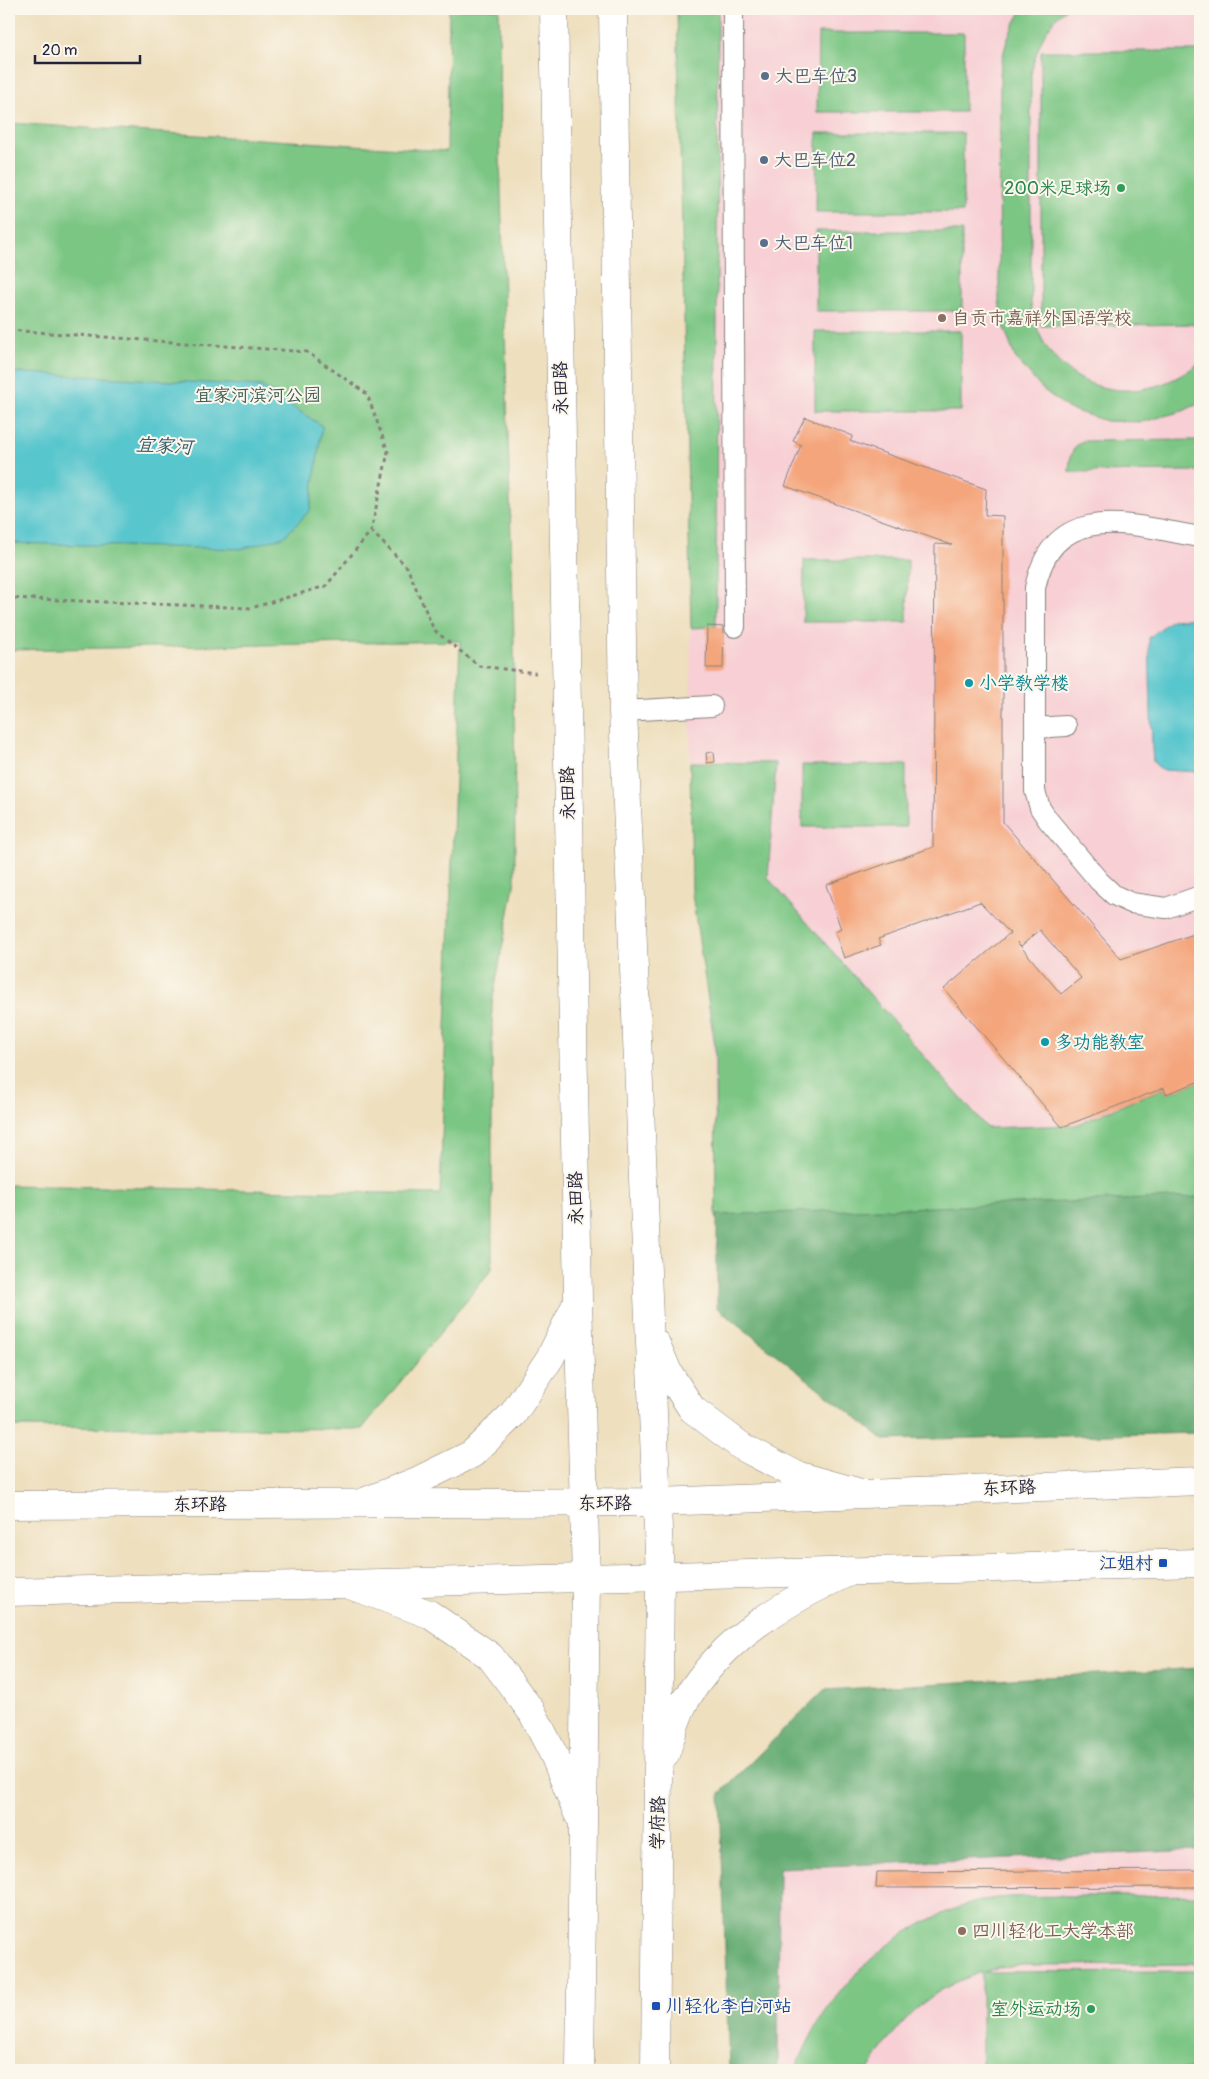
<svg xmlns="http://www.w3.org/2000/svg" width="1209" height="2079" font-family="Pangolin,'LXGW WenKai TC',sans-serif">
	<rect width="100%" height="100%" fill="#fbf7ec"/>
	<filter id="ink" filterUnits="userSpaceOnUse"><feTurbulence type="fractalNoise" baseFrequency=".02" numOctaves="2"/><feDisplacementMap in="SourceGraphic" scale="10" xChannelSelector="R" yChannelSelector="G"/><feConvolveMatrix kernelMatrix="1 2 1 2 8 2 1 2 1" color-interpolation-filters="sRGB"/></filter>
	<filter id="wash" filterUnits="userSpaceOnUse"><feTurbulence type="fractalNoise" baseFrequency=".0096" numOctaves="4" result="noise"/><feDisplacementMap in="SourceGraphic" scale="20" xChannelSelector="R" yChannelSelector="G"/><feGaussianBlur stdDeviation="1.12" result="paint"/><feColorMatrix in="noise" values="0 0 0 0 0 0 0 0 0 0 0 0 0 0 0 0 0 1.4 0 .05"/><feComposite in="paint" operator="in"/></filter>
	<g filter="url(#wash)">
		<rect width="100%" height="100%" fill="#eedfbe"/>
		<path fill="#f7cfd4" d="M677 9H1200V1197L717 1215 712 1042 694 886 690 762 691 628Z
			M1200 1668V2070H729L720 1793 824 1690Z"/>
		<path fill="#7bc684" stroke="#4e7460" d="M449 9H499L500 156 514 640 515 880 492 1003V1269L362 1429 9 1427V1185L440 1194 460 641 9 650V123L447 151Z
			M677 9H718L716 627 691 628Z
			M817 9H963V12H817Z
			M1023 9H1066C1045 25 1036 50 1031 74V304C1044 390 1136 416 1200 362V403L1183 411 1142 422 1106 421 1069 409 1041 388 1015 357 1003 325 999 300 1000 76C1002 52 1009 29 1023 9Z
			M818 33H964V112H817Z
			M1041 51H1200V324L1041 326Z
			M817 133H963V212H816Z
			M816 231H962V311H816Z
			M815 331H961V411H815Z
			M1200 440V471L1069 472C1070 459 1070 449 1082 441Z
			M804 560H908L907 622H803Z
			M690 762 776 763 768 878 987 1128 1075 1125 1164 1088 1166 1094 1200 1081V1198L716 1218 715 1046 692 894Z
			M802 765H906V827H802Z
			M1200 1895V1964L1023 1965 999 1967 984 1972 1200 1971V2070H982V1972C971 1977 959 1980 949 1986 914 2004 888 2037 869 2070H796C826 1987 897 1920 985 1900 1009 1895 1036 1897 1060 1896 1107 1896 1154 1896 1200 1895Z"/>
		<path fill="#64ab72" stroke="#436656" d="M1200 1197V1433L884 1440 717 1308V1215Z
			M1200 1668V1850L779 1868 778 2070H729L720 1793 824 1690Z"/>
		<path fill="#59c6cd" stroke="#3e7484" d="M9 372 261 386 322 426 310 510 284 537 241 549 9 543Z
			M1200 618V772L1162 770 1153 762 1152 749 1149 638 1171 620Z"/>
		<g id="blocks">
			<path fill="#f4a57c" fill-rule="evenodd" d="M805 417 853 436 850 441 986 489 985 515 1003 516V822L1121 959 1200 932V1081L1166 1094 1164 1088 1062 1127 944 989 1010 933 980 902 878 939 881 945 844 958 835 932 841 929 826 885 933 847 935 544 952 545 785 486 801 445 793 441ZM1040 930 1081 978 1061 994 1017 942 1021 946Z
				M707 626 724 627 723 668H706Z
				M714 752 715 762 707 763 706 753Z
				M1200 1870V1887L876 1888 877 1872Z"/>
		</g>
	</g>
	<g filter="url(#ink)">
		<use href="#blocks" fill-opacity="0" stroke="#88807c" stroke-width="1"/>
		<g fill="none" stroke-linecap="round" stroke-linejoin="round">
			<g stroke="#88807c" stroke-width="22">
				<path id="service" d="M733 9 735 627
					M1200 537C1134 526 1054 497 1035 588V791L1040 808 1048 820 1099 881 1114 895 1131 903 1166 908 1200 896
					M623 711 712 706
					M1035 728 1066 726"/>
			</g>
			<g stroke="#88807c" stroke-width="29">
				<path id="secondary" d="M554 9 578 1299 586 1578 580 2070
					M613 9 623 711 660 1576 655 2070
					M656 1344 668 1372 692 1409 741 1446 796 1475 857 1492
					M361 1503 417 1481 472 1454 513 1414 550 1358 576 1305
					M347 1584 429 1614 490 1656 532 1712 555 1757 578 1814
					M665 1755C671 1738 676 1717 685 1701 724 1636 785 1602 851 1571"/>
			</g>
			<g stroke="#88807c" stroke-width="29">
				<path id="trunk" d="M9 1505 658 1502 1200 1481
					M9 1592 1200 1563"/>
			</g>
			<path stroke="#88807c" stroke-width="3" stroke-dasharray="4 4" stroke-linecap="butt" d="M9 330 307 352 367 394 388 452 371 531 326 586 251 608 9 598
				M371 531 407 567 434 630 479 666 536 673"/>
			<use href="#service" stroke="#fff" stroke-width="20"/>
			<use href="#secondary" stroke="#fff" stroke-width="28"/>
			<use href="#trunk" stroke="#fff" stroke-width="28"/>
		</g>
	</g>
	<g fill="#5c6f8a" stroke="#fbf7ec" stroke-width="2">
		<circle cx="765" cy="76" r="5"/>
		<circle cx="764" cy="160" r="5"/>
		<circle cx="764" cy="243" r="5"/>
	</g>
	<g fill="#2e9e5b" stroke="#fbf7ec" stroke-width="2">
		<circle cx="1121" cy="188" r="5"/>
		<circle cx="1091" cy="2009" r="5"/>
	</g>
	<g fill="#8d6e63" stroke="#fbf7ec" stroke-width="2">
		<circle cx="942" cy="318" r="5"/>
		<circle cx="962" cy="1931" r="5"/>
	</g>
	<g fill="#0f9aa8" stroke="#fbf7ec" stroke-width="2">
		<circle cx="969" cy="683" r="5"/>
		<circle cx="1045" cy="1042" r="5"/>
	</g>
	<g fill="#1a4fb4" stroke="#fbf7ec" stroke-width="2">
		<rect x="1158" y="1558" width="10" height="10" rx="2.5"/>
		<rect x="651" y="2001" width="10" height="10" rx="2.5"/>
	</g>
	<g text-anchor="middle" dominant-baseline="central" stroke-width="4" stroke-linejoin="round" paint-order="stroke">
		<g font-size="18" fill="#4e5e75" stroke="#fbf7ec" text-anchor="start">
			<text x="775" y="76">大巴车位3</text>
			<text x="774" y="160">大巴车位2</text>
			<text x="774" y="243">大巴车位1</text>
		</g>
		<g font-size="18" fill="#27864d" stroke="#fbf7ec" text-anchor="end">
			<text x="1111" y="188">200米足球场</text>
			<text x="1081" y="2009">室外运动场</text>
		</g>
		<g font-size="18" fill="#785e54" stroke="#fbf7ec" text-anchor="start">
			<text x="952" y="318">自贡市嘉祥外国语学校</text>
			<text x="972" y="1931">四川轻化工大学本部</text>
		</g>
		<g font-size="18" fill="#22223b" stroke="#fbf7ec">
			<text transform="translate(561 388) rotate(-91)">永田路</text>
			<text transform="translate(568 793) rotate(-91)">永田路</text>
			<text transform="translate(576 1198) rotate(-91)">永田路</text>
			<text transform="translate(1009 1488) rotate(-2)">东环路</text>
			<text x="605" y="1503">东环路</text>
			<text x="200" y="1504">东环路</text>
			<text transform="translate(658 1823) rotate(-89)">学府路</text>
		</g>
		<g font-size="18" fill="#415b55" stroke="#fbf7ec">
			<text x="258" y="395">宜家河滨河公园</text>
		</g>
		<g font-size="18" fill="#0d838f" stroke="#fbf7ec" text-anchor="start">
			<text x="979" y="683">小学教学楼</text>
			<text x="1055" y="1042">多功能教室</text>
		</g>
		<g font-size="18" fill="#164399" stroke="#fbf7ec" text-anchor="end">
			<text x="1153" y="1563">江姐村</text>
			<text x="666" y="2006" text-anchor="start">川轻化李白河站</text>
		</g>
		<g font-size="19" font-style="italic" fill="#355b6e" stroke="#fbf7ec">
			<text transform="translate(164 446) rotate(3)">宜家河</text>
		</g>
	</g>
	<rect width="1209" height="2079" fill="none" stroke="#fbf7ec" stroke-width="30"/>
	<path d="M35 55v8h105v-8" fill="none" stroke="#22223b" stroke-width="2.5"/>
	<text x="42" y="55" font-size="15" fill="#22223b" stroke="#fbf7ec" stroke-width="4" paint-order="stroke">20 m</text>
</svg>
